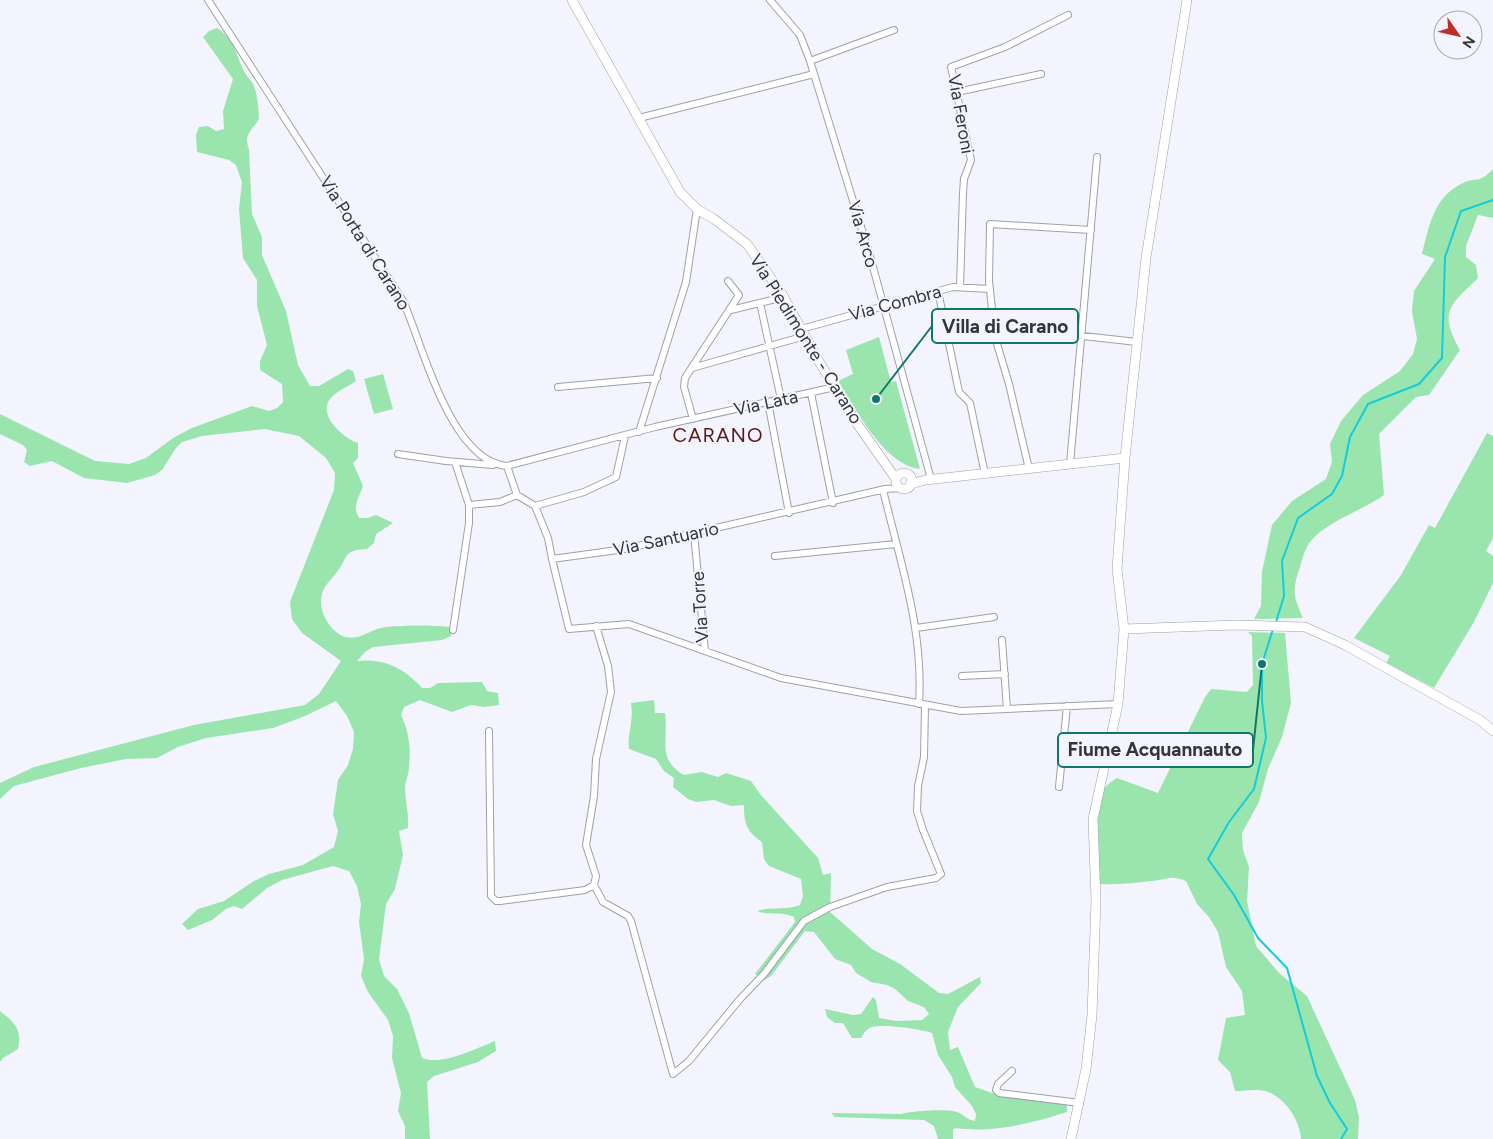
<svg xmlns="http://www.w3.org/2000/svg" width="1493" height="1139" font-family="Figtree,sans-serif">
	<rect width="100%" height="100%" fill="#f3f4fe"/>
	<path fill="#9ae5ae" d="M217 28C234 39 236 54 244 71 246 76 251 80 253 84 257 91 259 111 259 119 252 131 243 134 249 149L252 214 262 237V255L286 311 298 365 310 386H319L348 369 353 371 356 381C349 386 335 392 330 399 317 415 344 439 358 443V458L353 463 363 486C359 498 352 505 359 518H368L376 515 393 523 376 534 374 543 367 549C343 550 349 556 337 572 332 579 324 585 322 594 317 609 330 633 346 637 360 641 372 628 386 627 407 625 430 625 451 627V636L442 640 373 647 365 652 357 661C384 658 404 668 422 688H430L438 683 482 682 487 691 498 693 499 705 484 707 471 705 452 712 420 700 404 707 401 715C409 731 411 749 409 767 409 773 406 780 405 786 405 800 409 814 408 828L399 831 403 855 395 889 386 904 379 959 384 976 397 989 409 1013 422 1058C441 1066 475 1049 495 1041L496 1051 478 1062 434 1076 427 1082 430 1139H405V1126L398 1111 401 1093 392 1058 393 1036 388 1020 368 992 361 976 364 959 359 922 361 904 357 886 349 871 333 866 282 880 267 888 242 909 234 906 226 909 212 920 188 930 182 924 198 909 224 901 254 881 269 874 303 865 334 847 338 831 333 814 338 780 348 765 353 749 354 732 347 716 336 701 305 716 273 728 206 738 178 747 157 758 126 759 81 768 14 786 0 799V783L34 767 194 725 305 705 319 694 341 661 302 633 292 619 290 602 334 490 335 473 326 458 299 436 265 429 202 436 182 442 176 448 162 470 155 475 127 483 84 478 52 461 30 466 24 462 27 450 23 445 0 434V414L95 461 129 464 146 458 173 438 192 428 252 406 269 411 277 408 283 402 282 384 260 370V361L267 345 257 306V280L243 258 239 209 242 182 239 174 236 165 229 160 197 152 196 135 199 127 208 126 216 131 224 129 223 111 233 79 203 37 209 31Z
		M1493 169V218L1478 215 1466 246V257L1476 265 1478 278C1450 305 1438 312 1460 350L1429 395 1416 397 1379 434 1384 495C1363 511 1317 524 1306 549 1303 554 1302 561 1300 567 1292 590 1293 596 1303 618L1254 619 1261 606 1262 572 1272 525 1292 501 1326 479 1332 462 1330 444 1341 421 1363 395 1400 371 1413 354 1417 339 1412 311 1414 291 1435 259 1422 254C1429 226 1434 196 1463 183 1479 176 1477 185 1493 169Z
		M879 337 891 382 896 381 920 469C884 465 856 409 838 381L853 374 846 350Z
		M383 374 393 409 374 414 364 379Z
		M1487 433 1493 436V538L1486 551 1493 556V583L1474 622 1434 688 1386 663 1390 656 1354 638 1401 575 1429 525 1435 528Z
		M1248 632 1285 633 1291 703 1282 737 1268 769 1259 802 1242 833 1243 850 1249 867 1247 901 1256 946 1279 973 1307 996 1355 1100 1359 1117 1358 1139H1301C1300 1121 1286 1099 1268 1092 1259 1088 1245 1091 1235 1091L1230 1072 1218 1060 1226 1018 1245 1015 1242 991 1226 967 1218 932 1209 917 1197 904 1186 881C1169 874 1166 880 1151 881 1134 883 1117 885 1100 884 1099 861 1093 811 1103 791 1106 785 1112 781 1117 778L1158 793 1205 697 1211 689 1247 692 1253 685 1252 636Z
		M654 700 655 713H665C669 739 656 759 684 775L702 772 718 777 726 773 751 781 760 794 818 858 823 875 831 873 830 912 872 949 900 964 939 993 948 994 980 977 981 983 958 1007 948 1032 950 1050 958 1047 975 1087 995 1094 1067 1105V1112C1029 1124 994 1133 955 1128L953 1130V1139H938L934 1126 924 1120 835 1117 831 1113 901 1114C910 1111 944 1109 953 1111 962 1112 966 1120 975 1121L976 1114 972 1106 955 1087 952 1077 938 1055 932 1033C919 1029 885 1024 872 1027 866 1029 864 1033 861 1038H852L843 1023H835L827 1017 825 1009 853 1015 861 1014 873 997 876 1000 879 1018 896 1021 922 1020 929 1014 924 1007 908 1001 895 989 887 985 871 982 856 973 851 965 835 959 814 932 805 931 771 976 763 981 755 974 795 922 794 917C781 911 769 916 757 911 771 906 786 911 800 905L803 896 801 879 769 866 764 859 762 842C746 831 744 823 744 805L731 806 714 800 696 802 688 799 673 787 674 778 664 771 656 759 629 749C627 733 634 722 631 703Z
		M0 1011C15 1023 22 1029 18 1049L3 1058 0 1062Z"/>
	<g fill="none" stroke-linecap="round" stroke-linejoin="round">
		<path stroke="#12ccdc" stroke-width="2" d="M1276 622 1284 596 1282 561 1298 518 1332 494 1342 476 1350 437 1368 404 1419 384 1442 358 1445 257 1461 211 1493 200
			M1273 629 1262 664V701L1266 738 1254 789 1229 822 1208 859 1234 895 1258 938 1287 968 1317 1076 1330 1103 1347 1129 1341 1139"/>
		<g stroke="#9ea0ab" stroke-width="8">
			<path id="street" d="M208 0 403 301C423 345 450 461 507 466L655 427 835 387
				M770 0 800 35 810 61 870 256 931 479
				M810 61 894 30
				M957 92 1041 74
				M639 118 814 74
				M960 287 963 193 964 179 971 160 951 67 1005 47 1068 15
				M938 291 959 392 970 403 985 474
				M760 303 781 399
				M731 310 784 297
				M994 326 1137 342
				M801 329 953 287 990 289
				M692 368 805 336
				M558 387 657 378
				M811 393 833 503
				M768 402 789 513
				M693 419 684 387 685 378 739 295 728 281
				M639 432 686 282 697 209
				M398 454 446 461 493 465
				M1070 464 1097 157
				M507 466 517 495 535 506 548 538 552 559 625 549 885 489 902 488
				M1029 469 1009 384 995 337 989 281 990 224 1091 230
				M883 490C900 561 924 630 919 704
				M469 505 500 502 517 495
				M535 506 584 492 616 477 625 436
				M694 533 705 651
				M775 556 896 544
				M552 559 569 629 629 624 781 678 961 711 1118 704
				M916 628 994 617
				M453 630 469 523V505L455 462
				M1002 640 1007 709
				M962 676 1005 674
				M489 731 491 896 496 901H500L585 890 594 885 603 902 628 916 631 921 673 1074 689 1061 740 999 764 974 804 921 830 907 887 887 936 878 941 874 923 830 917 811 918 786 924 757 925 705
				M1059 787 1067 706
				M594 885 596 876 586 845 594 796 596 759 611 692 608 666 596 626
				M1012 1071 998 1084 996 1090 999 1093 1080 1103"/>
		</g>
		<g stroke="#9ea0ab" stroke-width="10">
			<path id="secondary" d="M572 0 680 192 697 209 714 219 747 244 782 294 818 360 858 425 896 479
				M896 481a8 8 0 1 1 16 0a8 8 0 1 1-16 0Z
				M910 484 926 480 1125 458
				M1124 629 1236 625 1305 627 1345 645 1480 720 1493 731
				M1071 1139 1086 1069 1092 1015 1096 900 1093 819 1118 704 1124 629 1117 569 1125 458 1146 258 1187 0"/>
		</g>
		<use href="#street" stroke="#fff" stroke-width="6"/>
		<use href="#secondary" stroke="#fff" stroke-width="9"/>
	</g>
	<g text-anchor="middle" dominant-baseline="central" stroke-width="4" stroke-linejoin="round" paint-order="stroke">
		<g font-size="18" fill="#343539" stroke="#f3f4fe">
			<text transform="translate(961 114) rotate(80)">Via Feroni</text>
			<text transform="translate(863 234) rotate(74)">Via Arco</text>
			<text transform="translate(365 243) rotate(58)">Via Porta di Carano</text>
			<text transform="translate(895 303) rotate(-15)">Via Combra</text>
			<text transform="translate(806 339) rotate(58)">Via Piedimonte - Carano</text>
			<text transform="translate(766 403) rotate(-12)">Via Lata</text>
			<text transform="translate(666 539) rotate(-12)">Via Santuario</text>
			<text transform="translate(700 607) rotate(-94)">Via Torre</text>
		</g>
		<g font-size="20" letter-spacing="1" fill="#5d1a14" stroke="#f3f4fe">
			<text x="718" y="435">CARANO</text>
		</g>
	</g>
	<path fill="none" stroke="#0f766e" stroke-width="2" d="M876 399L932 326M1262 664L1253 750"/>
	<g fill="#0f766e" stroke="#f3f4fe" stroke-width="2">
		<circle cx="876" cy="399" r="5"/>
		<circle cx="1262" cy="664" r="5"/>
	</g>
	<g fill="#f3f4fe" stroke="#0f766e" stroke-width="2">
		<rect x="932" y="309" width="146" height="34" rx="5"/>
		<rect x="1058" y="733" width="195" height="34" rx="5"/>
	</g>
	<g font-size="19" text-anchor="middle" font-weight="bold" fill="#343539">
		<text x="1005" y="333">Villa di Carano</text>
		<text x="1155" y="756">Fiume Acquannauto</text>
	</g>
	<g transform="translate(1458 35) rotate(124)"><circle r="24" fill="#f3f4fe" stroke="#a7a8af"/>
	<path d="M0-4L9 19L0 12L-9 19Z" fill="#bd2f27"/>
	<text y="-8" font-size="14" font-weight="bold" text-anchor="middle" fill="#343539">N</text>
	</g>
</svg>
